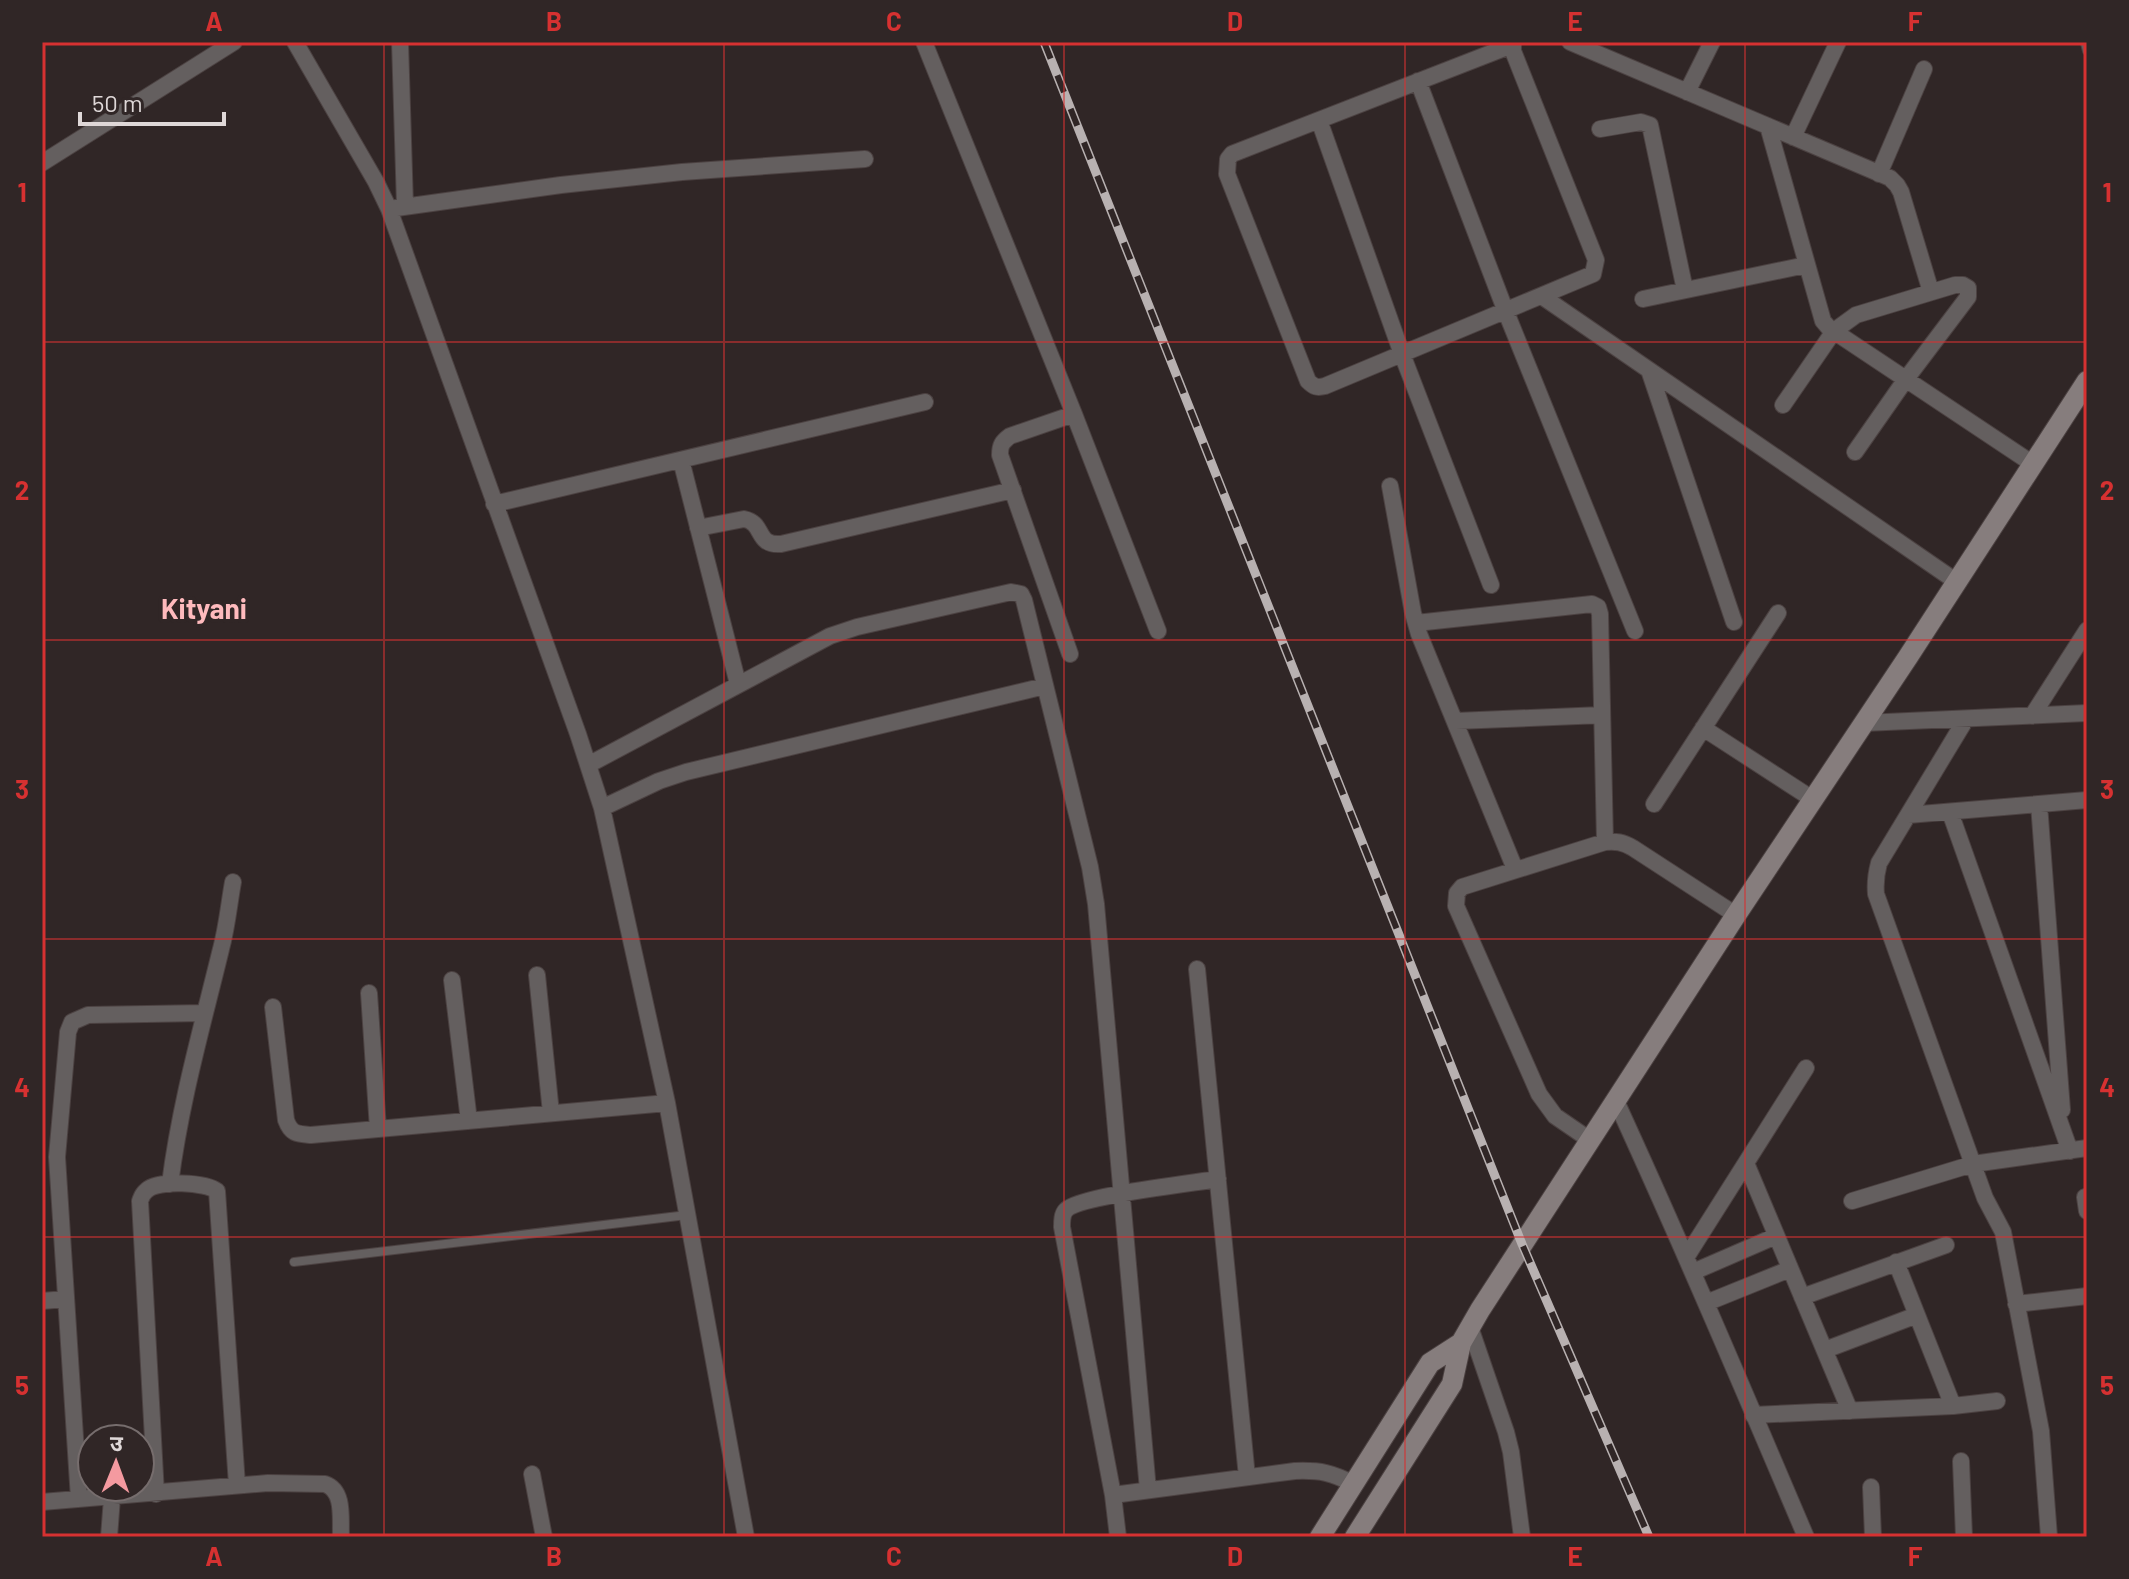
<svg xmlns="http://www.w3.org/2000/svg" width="2129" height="1579" font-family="Barlow,'Noto Sans Devanagari',sans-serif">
	<rect width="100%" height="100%" fill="#302626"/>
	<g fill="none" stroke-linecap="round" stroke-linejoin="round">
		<g stroke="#4c4242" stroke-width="10">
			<path id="lane" d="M2085 43 2087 51
				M294 1262 687 1215"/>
		</g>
		<g stroke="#4c4242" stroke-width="18">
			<path id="street" d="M295 42 376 182 389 209 578 734 602 808 667 1103 746 1537
				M400 42 405 206
				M924 42 1074 414 1158 631
				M1570 42 1890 178 1897 185 1901 192 1931 292
				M1512 45 1232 154 1228 159 1227 174 1308 381C1314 387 1317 388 1325 386L1593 274 1596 260 1513 51V42
				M1418 81 1506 312 1635 631
				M1687 92 1712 42
				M1319 120 1402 354 1491 585
				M1768 126 1823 321 1829 328 2033 464
				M1600 129 1641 122 1650 125 1685 290
				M1793 137 1838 42
				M42 163 234 42
				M1879 174 1924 69
				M389 209 561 185 682 172 865 159
				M1543 297 1957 582
				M1643 299 1806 265
				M1649 370 1734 622
				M1783 405 1834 331 1856 315 1955 285H1963L1968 288V297L1906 379 1855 452
				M681 460 738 684
				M1390 486 1413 613 1419 634 1515 869
				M494 504 925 402
				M698 528 744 519C765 523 755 546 781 544L1013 490
				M1416 623 1592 604 1598 607 1600 614 1605 842
				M1070 654 1000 455C1000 445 1002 442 1010 436L1074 414
				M2032 716 2087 630
				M1966 719 1879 863C1876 874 1875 883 1876 894L1985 1198 2003 1232 2041 1431 2049 1537
				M1456 721 1602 715
				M1864 723 2087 713
				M1703 728 1814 800
				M588 765 830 636 857 627 1011 592 1021 594 1024 600 1090 867 1096 904 1148 1490
				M1654 804 1778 613
				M2039 804 2062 1110
				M602 808 659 781 686 772 1045 686
				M1950 812 2070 1151
				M1908 815 2087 800
				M1197 969 1247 1477
				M537 975 551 1113
				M452 980 469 1121
				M369 993 378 1129
				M273 1007 286 1120C291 1134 297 1134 311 1135L667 1103
				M1616 1101C1682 1245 1744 1391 1806 1537
				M1590 1140 1555 1116 1539 1094 1456 906 1457 893 1462 887 1605 842C1616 841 1623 842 1633 848L1736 915
				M1746 1163 1850 1411
				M170 1184C180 1104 202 1027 221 949 227 927 229 904 233 882
				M2085 1197 2087 1211
				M1852 1201 1973 1164 2087 1148
				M1687 1256 1806 1068
				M1896 1262 1953 1406
				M1693 1272 1776 1236
				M1802 1297 1946 1245
				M42 1301 66 1299
				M1706 1303 1790 1269
				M2016 1304 2087 1296
				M1470 1327 1506 1432 1511 1452 1522 1537
				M1825 1350 1917 1315
				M1753 1415 1953 1406 1997 1401
				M1961 1461 1964 1537
				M532 1474 544 1537
				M1871 1487 1873 1537
				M156 1494 140 1201C142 1196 142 1194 147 1190 158 1180 206 1182 217 1191L237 1485
				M1113 1495 1295 1471C1321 1470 1332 1473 1354 1484
				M79 1499 57 1157 68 1032 72 1022 88 1015 204 1013
				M42 1502 268 1483 325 1484C345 1491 340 1519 341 1537
				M109 1537 112 1498
				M1118 1537 1113 1495 1062 1227C1062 1221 1062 1214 1066 1210 1078 1196 1194 1183 1218 1179"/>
		</g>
		<g stroke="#4c4242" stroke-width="22">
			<path id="secondary" d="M1320 1537 1430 1363 1461 1343
				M1355 1537 1452 1384 1461 1343 1480 1310 1736 915 1908 657 2087 381"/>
		</g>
		<use href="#lane" stroke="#645f5f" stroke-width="8"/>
		<use href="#street" stroke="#645f5f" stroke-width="16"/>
		<use href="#secondary" stroke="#867d7d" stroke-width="20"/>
		<g stroke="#b8b1b1" stroke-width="9">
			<path id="rail" d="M1044 42 1522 1244 1649 1537"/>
		</g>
		<use href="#rail" stroke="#302626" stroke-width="6" stroke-dasharray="18" stroke-linecap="butt"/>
	</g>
	<path fill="none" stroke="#d63131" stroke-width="2" stroke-opacity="0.55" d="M384 42V1537M724 42V1537M1064 42V1537M1405 42V1537M1745 42V1537M42 342H2087M42 640H2087M42 939H2087M42 1237H2087"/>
	<g text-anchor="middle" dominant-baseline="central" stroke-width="8" stroke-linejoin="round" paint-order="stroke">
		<g font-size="28" font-weight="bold" fill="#febabd" stroke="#302626">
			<text x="204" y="608">Kityani</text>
		</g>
	</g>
	<rect width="2129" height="1579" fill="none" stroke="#302626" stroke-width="88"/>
	<g transform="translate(116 1463) rotate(1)"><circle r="38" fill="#302626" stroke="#766d6d" stroke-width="2"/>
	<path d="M0-6L14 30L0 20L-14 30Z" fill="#f49aa0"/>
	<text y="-12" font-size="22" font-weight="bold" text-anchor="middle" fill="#dfd8d8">उ</text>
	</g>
	<path d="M80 112v12h144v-12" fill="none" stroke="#dfd8d8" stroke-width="4"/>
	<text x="92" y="112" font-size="24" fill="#dfd8d8" stroke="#302626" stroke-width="6" paint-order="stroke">50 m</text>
	<rect x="44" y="44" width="2041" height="1491" fill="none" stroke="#d63131" stroke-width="3"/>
	<g font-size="26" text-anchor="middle" font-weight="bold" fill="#d63131">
		<text x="214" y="31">A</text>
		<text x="554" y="31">B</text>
		<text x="894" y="31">C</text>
		<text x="1235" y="31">D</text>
		<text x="1575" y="31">E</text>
		<text x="1915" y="31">F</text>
		<text x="22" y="202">1</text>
		<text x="2107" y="202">1</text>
		<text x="22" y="500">2</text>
		<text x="2107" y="500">2</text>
		<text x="22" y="799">3</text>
		<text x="2107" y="799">3</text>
		<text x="22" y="1097">4</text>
		<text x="2107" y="1097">4</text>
		<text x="22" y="1395">5</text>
		<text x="2107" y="1395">5</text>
		<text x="214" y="1566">A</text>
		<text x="554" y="1566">B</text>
		<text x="894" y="1566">C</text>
		<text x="1235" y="1566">D</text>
		<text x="1575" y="1566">E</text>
		<text x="1915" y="1566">F</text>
	</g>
</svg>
